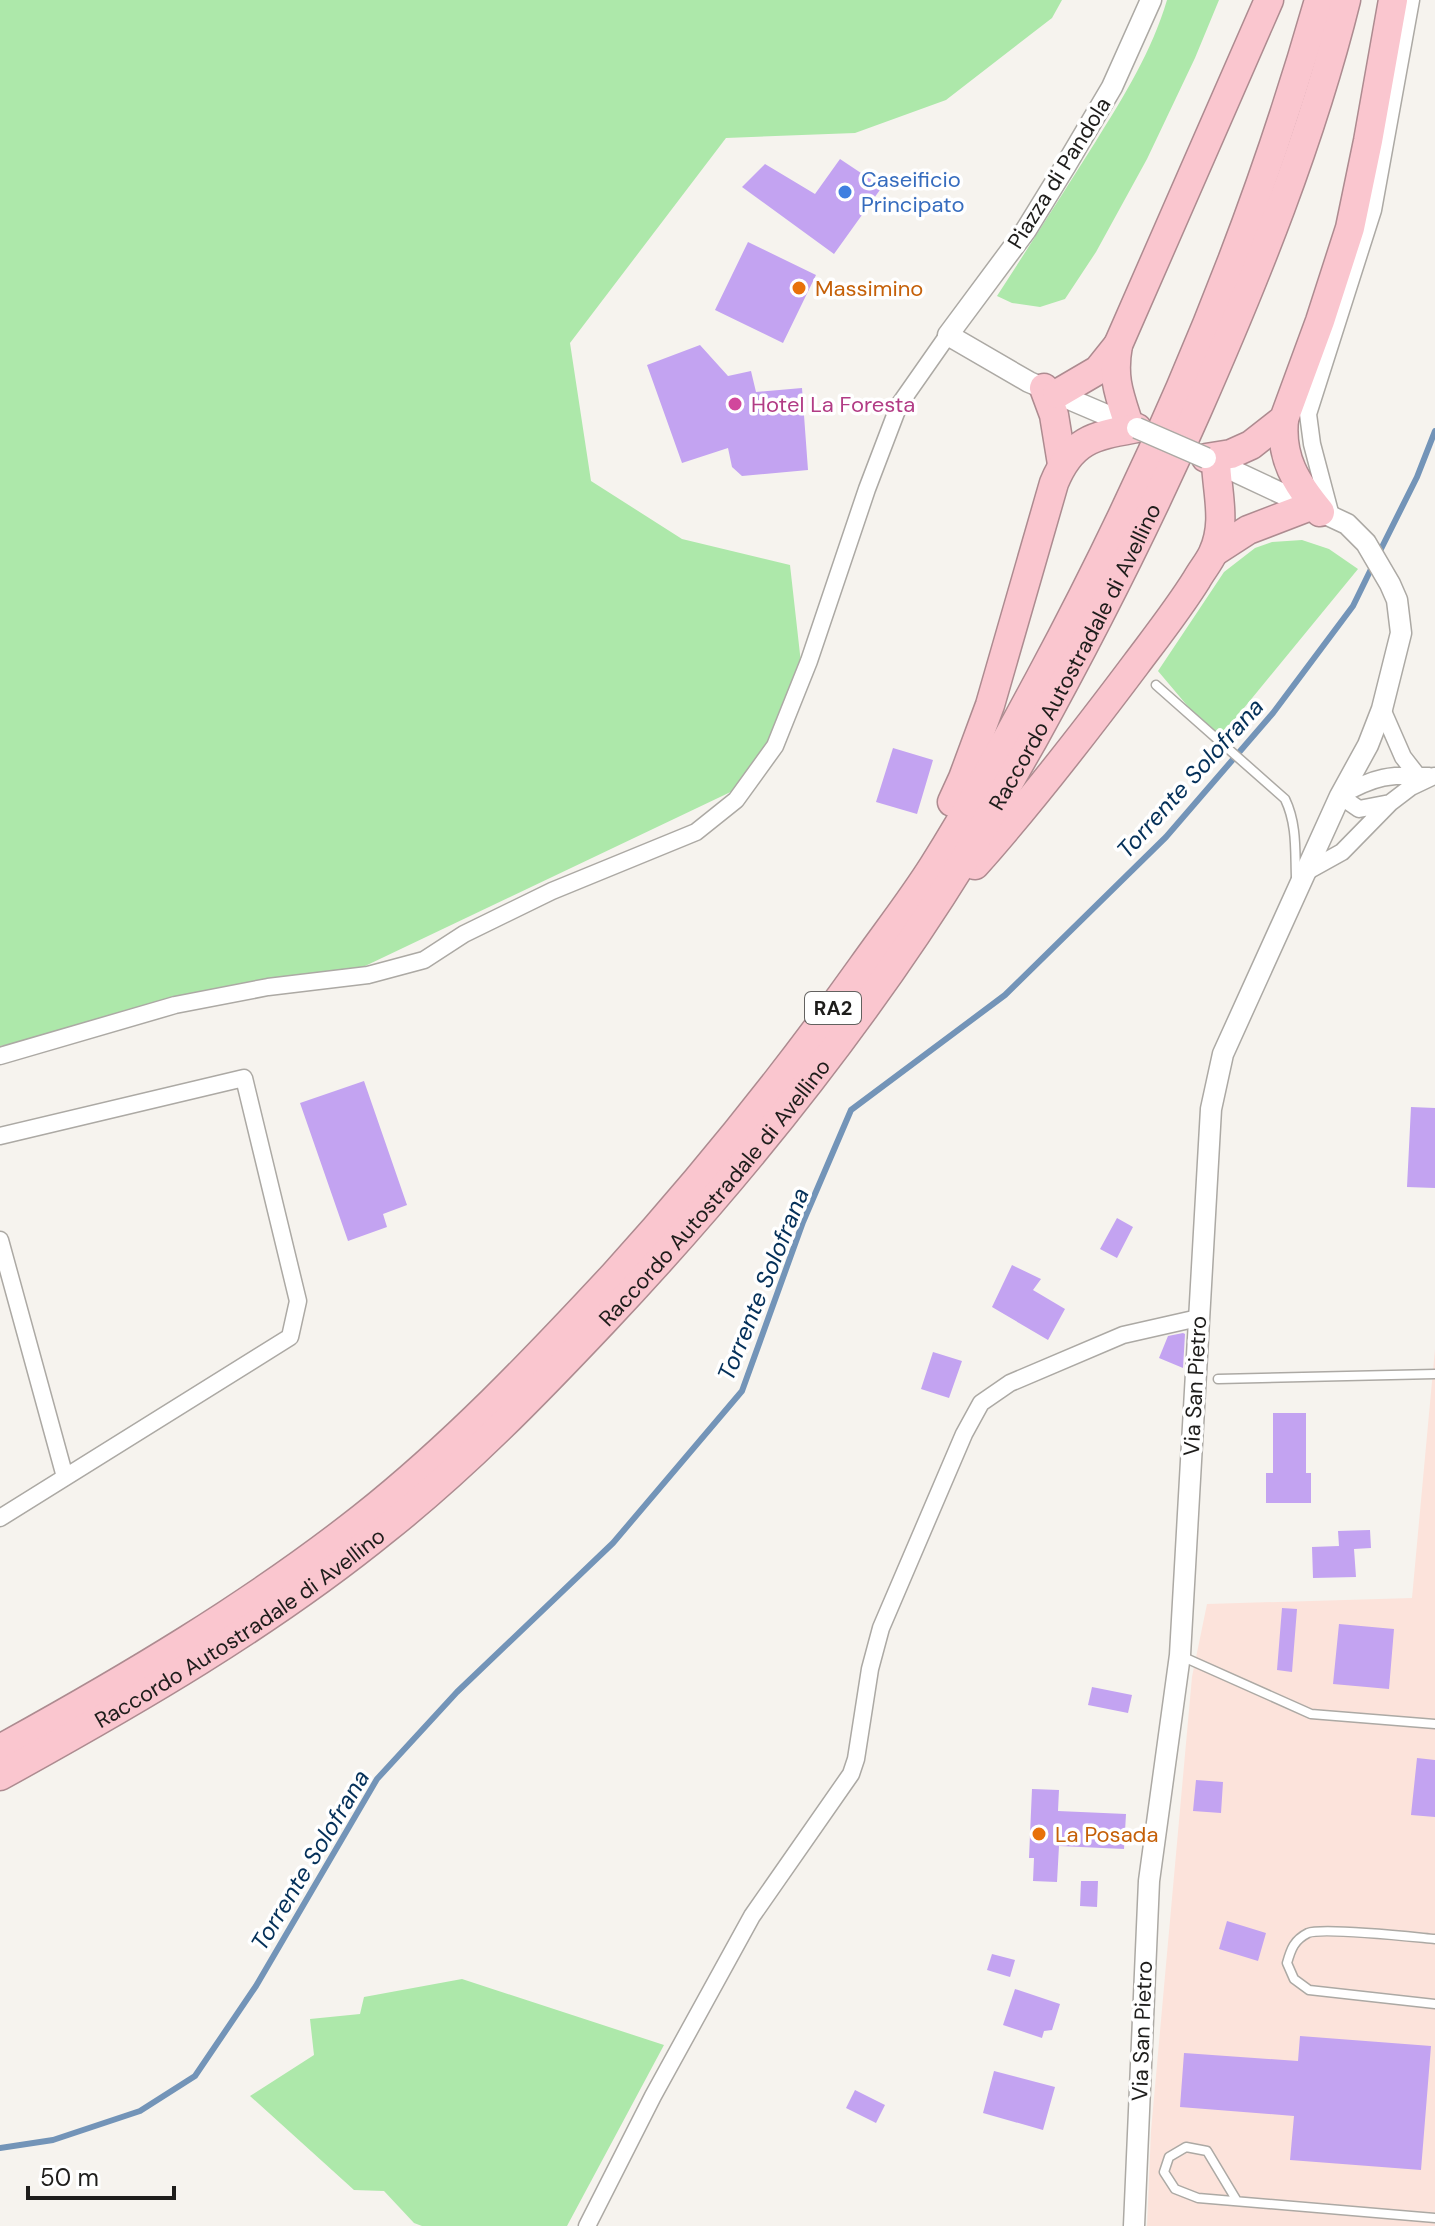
<svg xmlns="http://www.w3.org/2000/svg" width="1435" height="2226" font-family="'DM Sans',sans-serif">
	<rect width="100%" height="100%" fill="#f6f3ee"/>
	<path fill="#fce3db" d="M1435 1349V2226H1147L1151 2131 1192 1677 1207 1604 1412 1598Z"/>
	<path fill="#ade8aa" d="M0 0H1062L1052 18 946 100 855 133 726 138 570 343 591 481 682 539 790 565 802 672 760 778 342 977 0 1046Z
		M1167 0H1219L1195 58 1147 159 1096 252 1065 299 1040 307 1012 303 997 296C1030 245 1063 193 1096 141 1124 96 1152 51 1167 0Z
		M1302 540 1329 549 1358 569 1221 736 1201 722 1158 671 1224 572 1255 548 1272 542Z
		M462 1979 664 2045 567 2226H422L414 2223 384 2191 354 2190 250 2096 314 2055 310 2019 360 2014 364 1997Z"/>
	<g fill="none" stroke-linecap="round" stroke-linejoin="round">
		<path stroke="#7394b8" stroke-width="6" d="M1379 553 1417 477 1435 431
			M0 2148 53 2140 140 2111 195 2076 256 1986 377 1779 457 1692 613 1543 742 1391 803 1222 851 1110 1005 995 1166 837 1273 713 1353 606 1374 563"/>
	</g>
	<path fill="#c3a3f1" d="M840 159 882 187 834 254 742 187 765 164 815 194Z
		M748 242 816 275 783 343 715 310Z
		M700 345 728 376 751 371 756 392 802 388 808 470 742 476 732 467 728 448 682 463 647 365Z
		M893 748 933 760 917 814 876 802Z
		M364 1081 407 1205 383 1214 387 1227 348 1241 300 1103Z
		M1411 1107 1435 1108V1188L1407 1187Z
		M1117 1218 1133 1227 1117 1258 1100 1249Z
		M1012 1265 1041 1279 1033 1290 1065 1309 1048 1340 992 1307Z
		M1183 1333 1185 1334 1183 1368 1159 1358 1168 1336Z
		M933 1352 962 1361 949 1398 921 1389Z
		M1273 1413H1306V1473H1311V1503H1266V1473H1273Z
		M1370 1530 1371 1548 1354 1549 1356 1577 1313 1578 1312 1547 1339 1546 1338 1531Z
		M1282 1608 1297 1609 1292 1672 1277 1670Z
		M1339 1624 1394 1629 1389 1689 1333 1684Z
		M1092 1687 1132 1695 1128 1713 1088 1705Z
		M1417 1758 1435 1760V1817L1411 1815Z
		M1196 1780 1223 1782 1221 1813 1193 1811Z
		M1032 1789 1059 1790 1058 1811 1126 1814 1124 1849 1059 1846 1057 1882 1033 1881 1034 1858H1029Z
		M1081 1881H1098L1097 1907 1080 1906Z
		M1227 1921 1266 1933 1258 1961 1219 1949Z
		M992 1954 1015 1960 1010 1977 987 1970Z
		M1015 1989 1060 2004 1052 2030 1044 2031 1042 2038 1003 2025Z
		M1300 2036 1431 2046 1421 2170 1290 2160 1294 2116 1180 2107 1184 2053 1298 2061Z
		M994 2071 1055 2087 1043 2130 983 2113Z
		M855 2090 885 2105 876 2123 846 2108Z"/>
	<g fill="none" stroke-linecap="round" stroke-linejoin="round">
		<g stroke="#aca9a4" stroke-width="11">
			<path id="service" d="M1156 685 1285 799C1297 824 1295 850 1296 877
				M1218 1379 1435 1374
				M1181 1656 1311 1714 1435 1724
				M1435 1939C1413 1937 1323 1927 1308 1933 1294 1940 1291 1949 1287 1963L1294 1979 1309 1990 1435 2004
				M1237 2201 1207 2151 1186 2147 1169 2157 1164 2172 1175 2189 1198 2198 1435 2218"/>
		</g>
		<g stroke="#aca9a4" stroke-width="19">
			<path id="minor" d="M1331 516 1312 444 1308 414 1373 210 1411 0
				M1382 709 1403 757 1417 775
				M1390 803 1359 809 1340 796C1375 776 1390 774 1429 776
				M1306 872 1342 852 1390 803 1411 787 1434 776
				M0 1056 175 1005 268 987 368 975 424 960 464 934 552 891 696 832 736 800 775 746 809 661 867 489 899 405 948 335
				M0 1136 244 1078 298 1301 290 1337 0 1518
				M0 1240 65 1477
				M587 2226 653 2096 752 1916 851 1774 856 1759 870 1669 881 1628 964 1434 981 1403 1010 1383 1123 1335 1198 1318"/>
		</g>
		<g stroke="#aca9a4" stroke-width="23">
			<path id="tertiary" d="M1137 428 1029 382 948 335 1026 230 1066 165 1112 87 1151 0
				M1134 2226 1149 1881 1180 1655 1211 1109 1223 1054 1340 796 1368 745 1382 709 1401 633 1397 600 1390 584 1366 543 1347 524 1206 458"/>
		</g>
		<g stroke="#ad8b90" stroke-width="31">
			<g id="motorway">
				<path d="M1044 388 1054 415 1062 464"/>
				<path d="M1057 394 1098 370 1118 345"/>
				<path d="M1284 419C1280 458 1296 483 1320 512"/>
				<path d="M1129 425C1119 394 1112 378 1118 345L1269 0"/>
				<path d="M1206 458 1231 454 1251 445 1284 419 1320 321 1350 228 1368 141 1393 0"/>
				<path d="M1214 552 1248 530 1308 507"/>
				<path d="M952 802 963 778 990 705 1054 483C1072 439 1094 436 1137 428"/>
				<path d="M975 865C1032 801 1085 732 1136 664 1157 636 1179 608 1197 579 1202 570 1209 562 1213 553 1227 523 1217 493 1216 462"/>
				<path d="M0 1749C125 1680 249 1607 362 1518 453 1446 535 1360 614 1275 703 1177 785 1075 862 967 886 933 912 900 934 865 972 805 1006 741 1040 678 1156 462 1252 236 1319 0"/>
				<path id="s1" d="M0 1776C134 1702 268 1625 387 1528 465 1466 535 1394 603 1322 737 1180 861 1026 964 860 988 820 1010 780 1033 740 1092 633 1148 523 1197 411 1256 277 1311 141 1346 0"/>
			</g>
		</g>
		<use href="#service" stroke="#fff" stroke-width="8"/>
		<use href="#minor" stroke="#fff" stroke-width="16"/>
		<use href="#tertiary" stroke="#fff" stroke-width="20"/>
		<use href="#motorway" stroke="#fac6cf" stroke-width="28"/>
		<g stroke="#aca9a4" stroke-width="23" stroke-linecap="butt">
			<path id="tertiary-bridge" d="M1137 428 1206 458"/>
		</g>
		<use href="#tertiary-bridge" stroke="#fff" stroke-width="20"/>
	</g>
	<circle fill="#3f7fe0" stroke="#fff" stroke-width="3" cx="845" cy="192" r="8"/>
	<g fill="#e8710a" stroke="#fff" stroke-width="3">
		<circle cx="799" cy="288" r="8"/>
		<circle cx="1039" cy="1834" r="8"/>
	</g>
	<circle fill="#d1479c" stroke="#fff" stroke-width="3" cx="735" cy="404" r="8"/>
	<g text-anchor="middle" dominant-baseline="central" stroke-width="7" stroke-linejoin="round" paint-order="stroke">
		<rect fill="#fff" stroke="#62615f" stroke-width="2" x="805" y="992" width="56" height="32" rx="6"/>
		<g font-size="20" font-weight="bold" fill="#1e1d1b">
			<text x="833" y="1008">RA2</text>
		</g>
		<g font-size="22" fill="#1e1d1b" stroke="#fff">
			<text transform="translate(1059 173) rotate(-58)">Piazza di Pandola</text>
			<text stroke="none"><textPath href="#s1" startOffset="1578">Raccordo Autostradale di Avellino</textPath></text>
			<text stroke="none"><textPath href="#s1" startOffset="930">Raccordo Autostradale di Avellino</textPath></text>
			<text transform="translate(1195 1386) rotate(-87)">Via San Pietro</text>
			<text stroke="none"><textPath href="#s1" startOffset="282">Raccordo Autostradale di Avellino</textPath></text>
			<text transform="translate(1142 2031) rotate(-88)">Via San Pietro</text>
		</g>
		<g font-size="22" fill="#366cbe" stroke="#fff" text-anchor="start">
			<text x="861" y="179">Caseificio<tspan x="861" dy="25">Principato</tspan></text>
		</g>
		<g font-size="22" fill="#c56008" stroke="#fff" text-anchor="start">
			<text x="815" y="288">Massimino</text>
			<text x="1055" y="1834">La Posada</text>
		</g>
		<g font-size="22" fill="#b23c85" stroke="#fff" text-anchor="start">
			<text x="751" y="404">Hotel La Foresta</text>
		</g>
		<g font-size="24" font-style="italic" fill="#043059" stroke="#fff">
			<text transform="translate(1190 778) rotate(-48)">Torrente Solofrana</text>
			<text transform="translate(763 1284) rotate(-68)">Torrente Solofrana</text>
			<text transform="translate(310 1860) rotate(-59)">Torrente Solofrana</text>
		</g>
	</g>
	<path d="M28 2186v12h146v-12" fill="none" stroke="#1e1d1b" stroke-width="4"/>
	<text x="40" y="2186" font-size="24" fill="#1e1d1b" stroke="#ffffff" stroke-width="6" paint-order="stroke">50 m</text>
</svg>
